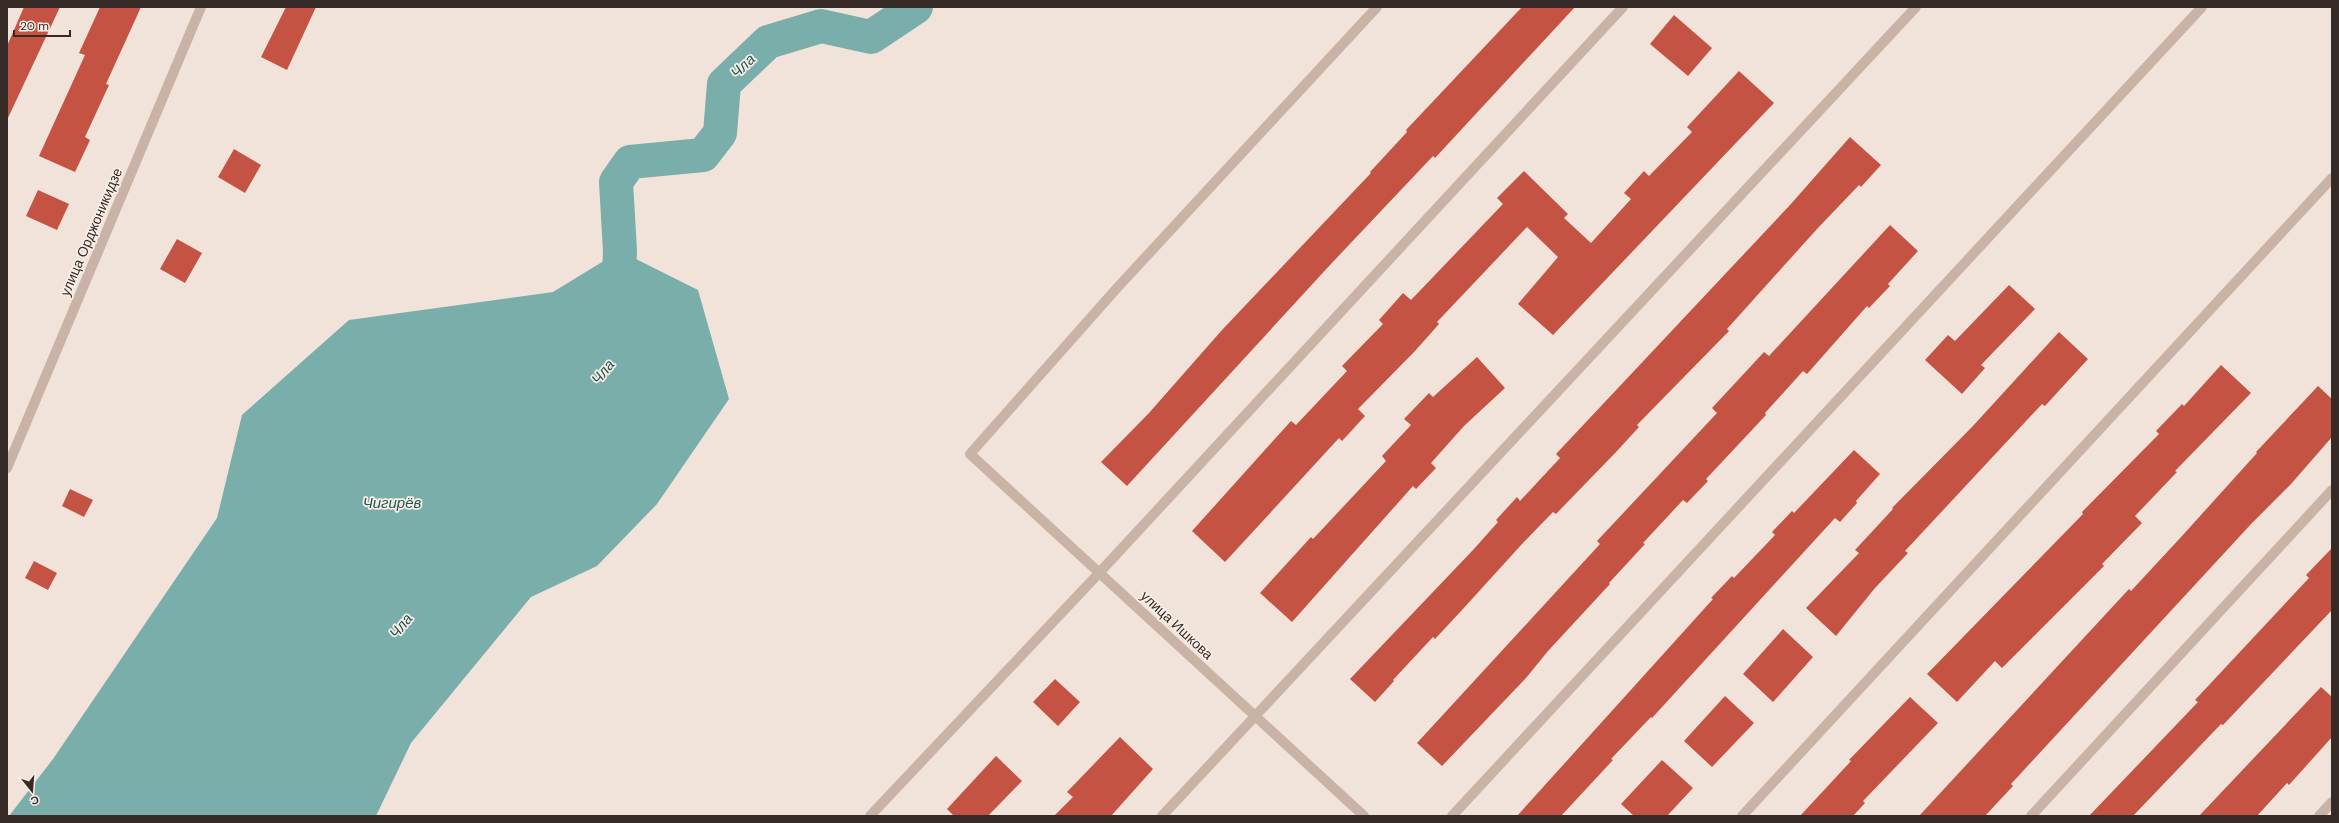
<svg xmlns="http://www.w3.org/2000/svg" width="2339" height="823" font-family="'DM Sans',sans-serif">
	<rect width="100%" height="100%" fill="#f1e3da"/>
	<path fill="#79aeaa" d="M620 251 698 290 729 399 657 504 597 566 531 597 411 743 376 816H9L53 759 217 518 242 415 349 320 553 292Z"/>
	<g fill="none" stroke-linecap="round" stroke-linejoin="round">
		<path stroke="#79aeaa" stroke-width="34" d="M618 297 620 251 616 182 630 162 703 155 720 133 724 84 768 42 821 26 871 37 916 7"/>
	</g>
	<path fill="#c55344" d="M24 7H60L7 120V46Z
		M100 7H141L106 84 109 85 85 137 90 140 75 172 39 156 85 55 79 53Z
		M286 7H316L287 70 261 57Z
		M1522 7H1575L1435 158 1433 156 1330 265 1127 486 1101 462 1149 413 1222 330 1371 173 1370 172 1407 132 1406 130Z
		M1674 15 1712 48 1688 76 1650 44Z
		M1739 71 1774 103 1553 335 1518 304 1558 257 1527 227 1437 322 1439 324 1415 351 1358 409 1365 416 1342 441 1339 438 1225 562 1192 531 1291 421 1296 425 1347 371 1342 366 1383 324 1379 320 1403 293 1411 300 1503 204 1497 198 1524 171 1568 214 1564 218 1591 243 1631 199 1624 193 1644 171 1649 176 1692 132 1687 127Z
		M1850 137 1881 165 1861 187 1859 185 1817 229 1727 329 1729 331 1637 425 1639 427 1617 451 1556 514 1553 512 1522 544 1462 610 1435 639 1433 637 1393 680 1394 681 1375 702 1350 679 1473 550 1498 522 1496 520 1517 497 1520 501 1560 458 1556 454 1790 205Z
		M234 149 261 165 245 193 218 177Z
		M38 190 69 204 57 230 26 216Z
		M1890 225 1918 251 1888 284 1890 286 1869 308 1867 306 1807 374 1803 371 1765 413 1766 415 1706 479 1708 481 1687 503 1683 500 1643 543 1645 544 1609 583 1610 584 1548 651 1526 678 1442 766 1417 743 1600 544 1597 541 1717 413 1712 408 1764 352 1769 356Z
		M177 239 202 253 185 283 160 269Z
		M2009 285 2035 309 1981 365 1985 368 1962 394 1925 360 1948 335 1955 341Z
		M2059 332 2088 359 2045 406 2042 404 1905 551 1908 553 1875 588 1836 636 1806 608 1859 553 1855 550 1893 509 1892 508 1972 427Z
		M1477 357 1505 388 1464 426 1431 463 1436 468 1416 489 1413 486 1292 622 1260 593 1311 537 1313 539 1386 461 1382 456 1411 425 1404 419 1429 393 1433 397Z
		M2221 365 2251 393 2175 471 2177 472 2135 516 2142 523 2102 564 2104 566 2002 668 1995 661 1957 702 1927 674 2083 514 2082 512 2159 434 2156 431 2182 404 2184 406Z
		M2318 386 2332 399V437L2291 484 2252 523 2011 784 2013 786 1985 816H1919L2129 589 2131 591 2182 536 2257 453 2256 452Z
		M1854 450 1880 474 1856 501 1857 503 1840 522 1835 518 1652 718 1651 717 1611 759 1613 760 1561 816H1517L1713 599 1711 598 1732 576 1734 578 1775 535 1772 532 1792 511 1794 513Z
		M70 489 93 500 84 517 62 506Z
		M2332 548V610L2223 725 2221 724 2133 816H2089L2198 702 2195 700 2309 578 2306 575Z
		M34 561 57 573 48 590 25 578Z
		M1783 629 1813 657 1773 702 1743 674Z
		M1055 679 1080 702 1058 726 1033 702Z
		M2321 687 2332 697V737L2289 785 2287 783 2257 816H2199Z
		M1725 696 1754 723 1712 767 1684 741Z
		M1910 697 1938 723 1863 801 1865 803 1853 816H1800L1851 761 1849 760Z
		M1120 737 1153 769 1111 816H1054L1073 797 1067 792Z
		M996 756 1022 781 988 816H954L947 809Z
		M1662 760 1693 788 1667 816H1634L1621 804Z"/>
	<g fill="none" stroke-linecap="round" stroke-linejoin="round">
		<path stroke="#c9b2a6" stroke-width="10" d="M7 468 201 7
			M870 816 1100 572 1623 7
			M1162 816 1916 7
			M1364 816 970 454 1117 288 1377 7
			M1452 816 2202 7
			M1742 816 2332 178
			M2031 816 2332 490
			M2319 816 2332 802"/>
	</g>
	<g text-anchor="middle" dominant-baseline="central" stroke-width="3.5" stroke-linejoin="round" paint-order="stroke">
		<g font-size="14" fill="#362a27" stroke="#f9eee6">
			<text transform="translate(91 232) rotate(-67)">улица Орджоникидзе</text>
			<text transform="translate(1177 625) rotate(43)">улица Ишкова</text>
		</g>
		<g font-size="15" font-style="italic" fill="#1d5753" stroke="#f9eee6">
			<text transform="translate(743 66) rotate(-44)">Чла</text>
			<text transform="translate(603 372) rotate(-51)">Чла</text>
			<text x="392" y="503">Чигирёв</text>
			<text transform="translate(401 626) rotate(-51)">Чла</text>
		</g>
	</g>
	<rect width="2339" height="823" fill="none" stroke="#362a27" stroke-width="16"/>
	<g transform="translate(32 791) rotate(163)" stroke="#f9eee6" stroke-width="3" paint-order="stroke">
	<path d="M0-3L7 15L0 10L-7 15Z" fill="#362a27"/>
	<text y="-6" font-size="11" font-weight="bold" text-anchor="middle" fill="#362a27">С</text>
	</g>
	<path d="M14 30v6h56v-6" fill="none" stroke="#362a27" stroke-width="2"/>
	<text x="20" y="30" font-size="12" fill="#362a27" stroke="#f9eee6" stroke-width="3" paint-order="stroke">20 m</text>
</svg>
